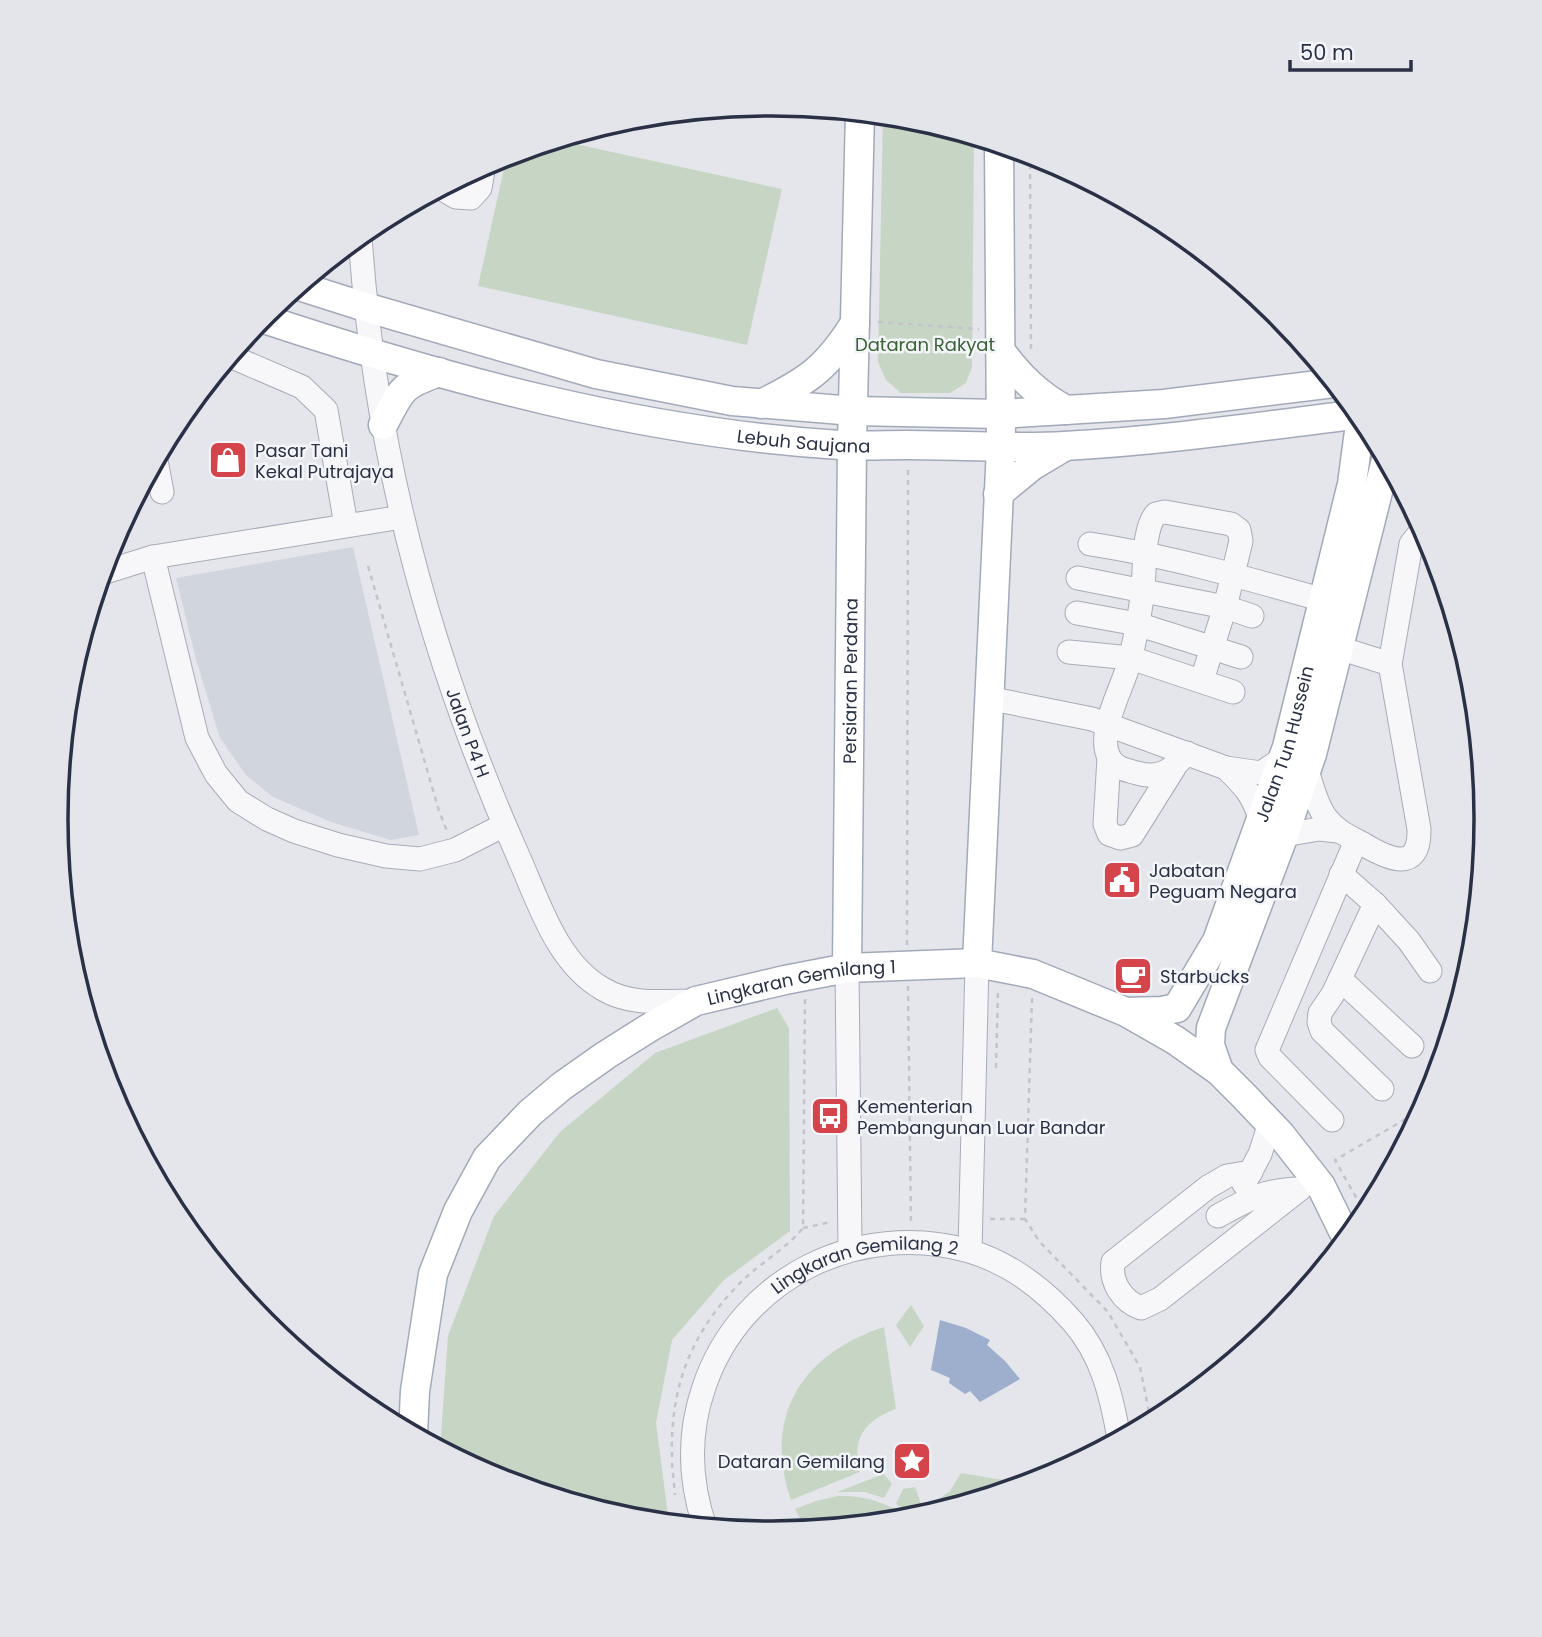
<svg xmlns="http://www.w3.org/2000/svg" width="1542" height="1637" font-family="Poppins,sans-serif">
	<rect width="100%" height="100%" fill="#e4e6ec"/>
	<path fill="#d1d5de" d="M353 547 419 835 391 840 331 822 273 797 246 775 220 738 196 659 176 578Z"/>
	<path fill="#c7d6c4" d="M883 115 911 117 974 136 972 367 966 383 950 393H901L886 380 878 362Z
		M557 140 782 189 747 345 478 286 507 155Z
		M777 1008 789 1028 790 1231 724 1280 672 1340 656 1423 669 1523 631 1520 497 1479 440 1449 448 1336 494 1216 560 1132 655 1053Z
		M911 1305 924 1326 910 1347 896 1325Z
		M884 1327 896 1409C865 1420 851 1439 860 1472L791 1500C762 1416 803 1353 884 1327Z
		M961 1473 1015 1482 1012 1489 935 1512 932 1504 950 1491Z
		M884 1474 892 1484 884 1498 865 1492H837Z
		M915 1487 925 1515 917 1518 896 1504 903 1489Z
		M838 1496C865 1495 889 1503 911 1519L869 1524 851 1520 837 1521 806 1529 795 1509 816 1501Z"/>
	<path fill="#9dafcd" d="M940 1320 966 1328 990 1340 987 1345 1005 1361 1020 1379 980 1402 970 1391 965 1394 949 1383 950 1378 931 1370Z
		M897 1455a11 11 0 1 1 22 0a11 11 0 1 1-22 0Z"/>
	<g fill="none" stroke-linecap="round" stroke-linejoin="round">
		<g stroke="#a8acb7" stroke-width="25">
			<g id="minor">
				<path d="M444 186V190L456 197 471 198 480 188 484 165"/>
				<path id="s1" d="M360 235C374 450 431 661 519 858 539 903 557 963 603 989 631 1006 664 1001 696 1001"/>
				<path d="M230 356 302 387 326 410 346 525"/>
				<path d="M156 460 162 492"/>
				<path d="M1090 544C1169 556 1246 578 1323 600"/>
				<path d="M153 557 197 738 216 774 238 801 267 819 294 831 338 845 386 856 420 859 455 850 504 825"/>
				<path d="M102 573 153 557 402 517"/>
				<path d="M1078 578 1225 607 1252 616"/>
				<path d="M1077 613 1137 624 1241 657"/>
				<path d="M1339 648 1390 664"/>
				<path d="M1069 652 1131 658 1233 692"/>
				<path d="M988 698 1092 719 1226 768 1261 773 1282 759"/>
				<path d="M1187 753C1173 769 1160 780 1137 773 1127 770 1116 769 1110 759 1094 733 1126 683 1131 656 1136 634 1141 610 1143 587 1145 567 1143 529 1156 514L1165 512 1231 524 1239 530 1241 541 1225 607 1202 680"/>
				<path d="M1109 758 1105 824 1109 834 1120 838 1132 835 1174 768"/>
				<path d="M1226 768C1246 788 1251 792 1261 820"/>
				<path d="M1306 768C1312 784 1316 806 1327 819 1336 831 1350 837 1363 844 1388 859 1420 874 1419 829L1390 664 1411 544 1423 529"/>
				<path d="M1284 835 1319 829 1338 831"/>
				<path d="M1341 874 1375 904 1333 994 1320 1013 1319 1022 1322 1031 1382 1089"/>
				<path d="M1375 904 1409 941 1430 971"/>
				<path d="M847 968 850 1249"/>
				<path d="M1340 979 1412 1046"/>
				<path d="M1332 1120 1270 1057 1267 1050 1356 841"/>
				<path d="M1251 1172 1227 1176 1208 1187 1113 1262C1110 1282 1122 1301 1141 1308L1160 1299 1300 1189"/>
				<path d="M1244 1184 1260 1154 1270 1123"/>
				<path d="M1218 1216C1249 1199 1263 1190 1300 1189"/>
				<path d="M970 1251 977 963"/>
				<path id="s2" d="M705 1527C689 1480 688 1433 704 1387 741 1277 859 1220 969 1251 1010 1263 1046 1291 1073 1322 1102 1355 1112 1397 1119 1439"/>
			</g>
		</g>
		<g stroke="#a2a9b9" stroke-width="31">
			<g id="major">
				<path d="M299 286 365 307 596 374 732 401 854 411 1000 414 1164 404 1334 383"/>
				<path id="s3" d="M261 318C448 380 643 433 840 445 862 446 885 445 907 445 960 445 1012 449 1064 446 1163 441 1262 426 1360 414"/>
				<path d="M1000 350C1019 376 1038 395 1066 410"/>
				<path d="M761 404C808 381 827 368 855 323"/>
				<path d="M383 425C402 389 400 386 439 372"/>
				<path d="M998 494 1032 466 1064 447"/>
				<path d="M977 963 1001 448 999 144"/>
				<path id="s4" d="M847 968 852 445 860 112"/>
				<path id="s5" d="M1126 1012 1162 1011 1177 1008 1217 941 1287 747 1352 484 1361 416"/>
				<path d="M1219 1071 1210 1045 1211 1028 1284 835 1312 754 1386 460"/>
				<path id="s6" d="M413 1434 415 1391 433 1274 458 1211 487 1158 530 1113 562 1086 606 1055 652 1026 696 1001 785 980 847 968 977 963 1033 974 1126 1012 1175 1040 1219 1071 1245 1097 1281 1135 1321 1186 1347 1239"/>
			</g>
		</g>
		<path stroke="#c2c4cb" stroke-width="2.5" stroke-dasharray="5 5" stroke-linecap="butt" d="M1030 154 1031 354
			M878 322 979 329
			M1405 518 1408 500
			M368 566 439 811 447 831
			M907 945 908 468
			M908 986 911 1225
			M1032 998 1025 1219 1039 1241 1108 1312 1140 1367 1149 1412 1148 1424
			M996 1068 998 990
			M1366 1215 1335 1160 1423 1109
			M990 1219H1025
			M803 1228 831 1222
			M672 1457C670 1388 690 1335 738 1285 758 1264 785 1250 803 1228L805 997
			M672 1463 675 1495"/>
		<use href="#minor" stroke="#f7f7fa" stroke-width="23"/>
		<use href="#major" stroke="#fff" stroke-width="28"/>
	</g>
	<defs>
		<g id="shop-square" transform="scale(2.0125)"><rect x="-9" y="-9" width="18" height="18" rx="4" fill="#d5444a" stroke="#f4f5f9"/><path d="M-5-2.5h2.3a2.7 3.5 0 0 1 5.4 0H5L5.5 6h-11ZM-1.5-2.5h3a1.5 2.3 0 0 0-3 0Z" fill="#fff"/></g>
		<g id="civic-square" transform="scale(2.0125)"><rect x="-9" y="-9" width="18" height="18" rx="4" fill="#d5444a" stroke="#f4f5f9"/><path d="M-.6-6.5H3V-4.5H.6V-3L4-1V1h2V6H-6V1h2V-1L-.6-3ZM-1.2 2.5V6h2.4V2.5Z" fill="#fff"/></g>
		<g id="cafe-square" transform="scale(2.0125)"><rect x="-9" y="-9" width="18" height="18" rx="4" fill="#d5444a" stroke="#f4f5f9"/><path d="M-5.5-4.5H6V0H3Q3 3.5 0 3.5H-2.5Q-5.5 3.5-5.5 0ZM3-3.2v2h1.7v-2ZM-6 4.5H4V6H-6Z" fill="#fff"/></g>
		<g id="bus-square" transform="scale(2.0125)"><rect x="-9" y="-9" width="18" height="18" rx="4" fill="#d5444a" stroke="#f4f5f9"/><path d="M-5-6H5V4H4V6H2V4H-2V6H-4V4H-5ZM-3.5-4V0h7V-4ZM-3.5 1.2v1.5H-2V1.2ZM2 1.2v1.5H3.5V1.2Z" fill="#fff"/></g>
		<g id="sight-square" transform="scale(2.0125)"><rect x="-9" y="-9" width="18" height="18" rx="4" fill="#d5444a" stroke="#f4f5f9"/><path d="M0-6L1.8-2.2L6-1.7L2.9 1.2L3.7 5.4L0 3.3L-3.7 5.4L-2.9 1.2L-6-1.7L-1.8-2.2Z" fill="#fff"/></g>
	</defs>
	<g fill-rule="evenodd">
		<use href="#shop-square" x="228" y="460"/>
		<use href="#civic-square" x="1122" y="880"/>
		<use href="#cafe-square" x="1133" y="976"/>
		<use href="#bus-square" x="830" y="1116"/>
		<use href="#sight-square" x="912" y="1461"/>
	</g>
	<g text-anchor="middle" dominant-baseline="central" stroke-width="5" stroke-linejoin="round" paint-order="stroke">
		<g font-size="18" fill="#3a6237" stroke="#f4f5f9">
			<text x="925" y="344">Dataran Rakyat</text>
		</g>
		<g font-size="18" fill="#2a3146" stroke="#f4f5f9">
			<text stroke="none"><textPath href="#s3" startOffset="558">Lebuh Saujana</textPath></text>
			<text stroke="none"><textPath href="#s4" startOffset="287">Persiaran Perdana</textPath></text>
			<text stroke="none"><textPath href="#s1" startOffset="511">Jalan P4 H</textPath></text>
			<text stroke="none"><textPath href="#s5" startOffset="338">Jalan Tun Hussein</textPath></text>
			<text stroke="none"><textPath href="#s6" startOffset="660">Lingkaran Gemilang 1</textPath></text>
			<text stroke="none"><textPath href="#s2" startOffset="362">Lingkaran Gemilang 2</textPath></text>
		</g>
		<g font-size="18" fill="#2a3146" stroke="#f4f5f9" text-anchor="start">
			<text x="255" y="450">Pasar Tani<tspan x="255" dy="21">Kekal Putrajaya</tspan></text>
			<text x="1149" y="870">Jabatan<tspan x="1149" dy="21">Peguam Negara</tspan></text>
			<text x="1160" y="976">Starbucks</text>
			<text x="857" y="1106">Kementerian<tspan x="857" dy="21">Pembangunan Luar Bandar</tspan></text>
			<text x="885" y="1461" text-anchor="end">Dataran Gemilang</text>
		</g>
	</g>
	<path d="M0 0H1542V1637H0ZM770 116H772A702 702 0 0 1 1474 818V819A702 702 0 0 1 772 1521H770A702 702 0 0 1 68 819V818A702 702 0 0 1 770 116Z" fill="#e4e5eb" fill-rule="evenodd"/>
	<path fill="none" stroke="#2a3146" stroke-width="3.5" d="M770 116H772A702 702 0 0 1 1474 818V819A702 702 0 0 1 772 1521H770A702 702 0 0 1 68 819V818A702 702 0 0 1 770 116Z"/>
	<path d="M1290 60v10h121v-10" fill="none" stroke="#2a3146" stroke-width="3.5"/>
	<text x="1300" y="60" font-size="21" fill="#2a3146" stroke="#f4f5f9" stroke-width="5" paint-order="stroke">50 m</text>
</svg>
